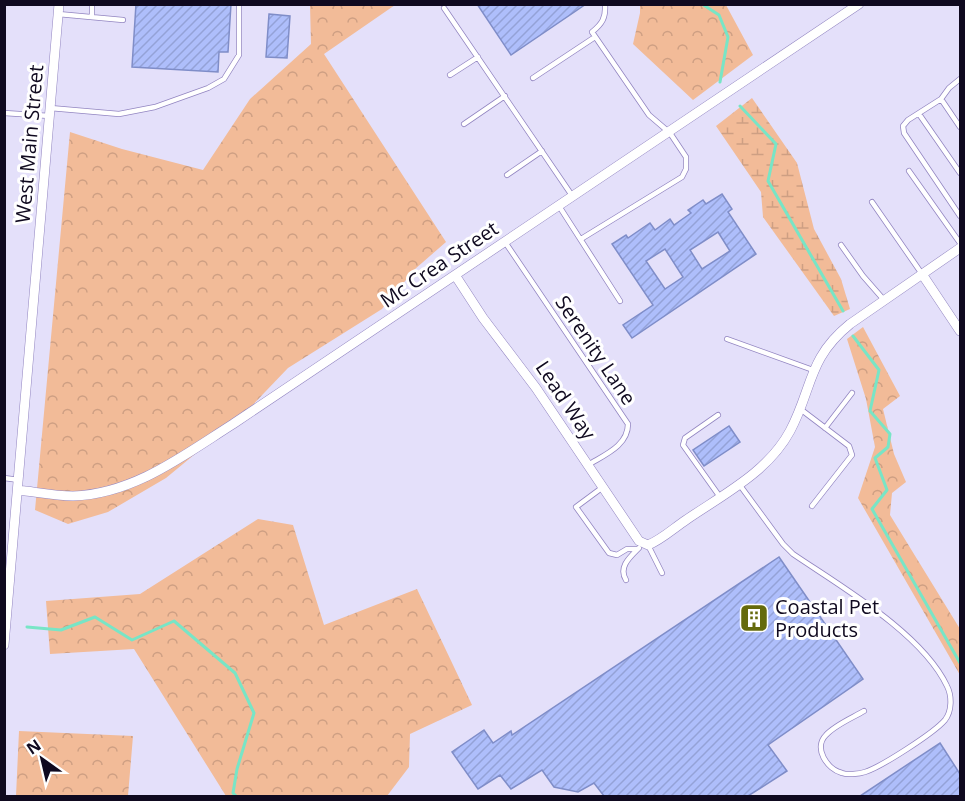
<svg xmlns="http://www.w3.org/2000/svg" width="965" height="801" font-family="'Open Sans',sans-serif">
	<defs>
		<pattern id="forest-crowns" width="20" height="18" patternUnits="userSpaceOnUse" patternTransform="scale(1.5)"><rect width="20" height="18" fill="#f2bb98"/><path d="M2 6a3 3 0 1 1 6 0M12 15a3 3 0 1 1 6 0" fill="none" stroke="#ce9f83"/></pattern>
		<pattern id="wetland-marsh" width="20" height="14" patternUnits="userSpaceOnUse" patternTransform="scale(1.5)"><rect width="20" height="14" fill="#f2bb98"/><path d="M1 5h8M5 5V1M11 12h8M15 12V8" fill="none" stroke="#ce9f83"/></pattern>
		<pattern id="building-hatch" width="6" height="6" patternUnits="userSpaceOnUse" patternTransform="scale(1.5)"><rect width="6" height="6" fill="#aebefb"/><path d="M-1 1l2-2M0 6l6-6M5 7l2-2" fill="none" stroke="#94a2d7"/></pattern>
	</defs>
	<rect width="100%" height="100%" fill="#e4e0fa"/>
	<path fill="url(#forest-crowns)" d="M310 5H395L324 54 446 242 415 269 382 309 288 368 246 412 166 478 108 512 68 524 35 510 70 132 122 149 203 170 250 99 311 44Z
		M640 5H726L753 55 693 100 633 44 640 13Z
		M863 327 900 396 883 409 894 454 906 482 892 493 890 515 960 629V675L858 498 875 447 866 399 847 339Z
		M258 519 293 525 324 625 417 589 472 705 410 734 409 767 387 796H226L134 649 50 654 46 601 140 594Z
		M19 731 133 736 128 796H16Z"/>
	<path fill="url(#wetland-marsh)" d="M752 98 797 163 814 229 841 279 850 309 834 316 763 217 761 192 716 126Z"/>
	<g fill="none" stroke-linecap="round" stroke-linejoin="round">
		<path stroke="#78e5c6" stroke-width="3" d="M702 4 719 15 728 37 720 82
			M740 106 776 144 768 181 843 311
			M853 336 879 370 870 411 890 434 888 447 875 458 887 490 872 509 960 663
			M27 627 61 630 95 617 132 640 174 621 235 673 254 713 237 769 233 793 236 796"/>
	</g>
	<path fill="url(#building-hatch)" stroke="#7f8dc8" stroke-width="1.5" fill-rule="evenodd" d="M136 4H231L228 52H219L218 72 132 67Z
		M477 4H586L511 55Z
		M269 14 290 16 287 58 266 57Z
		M722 194 732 209 728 212 756 254 632 338 623 325 653 305 612 244 626 235 628 238 650 223 655 230 670 219 674 225 691 213 688 210 703 200 706 204ZM718 232 730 251 702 269 690 250ZM665 249 683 277 665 289 646 261Z
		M729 426 740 442 704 466 693 450Z
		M779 557 863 679 768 745 787 771 748 796H604L594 783 578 792 554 787 542 770 511 789 500 775 478 789 452 752 484 730 493 743 511 731 512 735Z
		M940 743 960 774V796H860Z"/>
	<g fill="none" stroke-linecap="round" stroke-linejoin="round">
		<g stroke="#9285c1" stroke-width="6">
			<path id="service" d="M444 8 573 197
				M58 14 123 20
				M92 17V4
				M450 75 478 57
				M533 78 595 37
				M960 79 949 88 941 99 908 120 903 126 904 133 960 216
				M941 99 960 127
				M50 108 119 114 155 107 208 88 224 79 239 55V4
				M4 113 50 116
				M919 114 960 173
				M464 124 505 96
				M909 171 960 243
				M507 175 542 151
				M872 202 922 274
				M559 206 620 301
				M581 239 682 177 686 169V157L670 133 649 115 592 32C602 24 606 18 605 4
				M505 242 628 424C628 446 604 455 588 465
				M841 245 863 276 884 300
				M727 339 813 370
				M799 408 849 446 852 455 812 506
				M718 415 685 438 683 445 720 497
				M825 428 852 393
				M4 478 19 480
				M739 484 783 544 793 554C840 586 922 633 947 686 952 696 952 711 945 720 934 733 881 767 865 772 859 774 847 775 842 773 827 769 813 748 826 735 835 725 852 718 864 711
				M603 487 576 507 609 553 617 555 627 549H637
				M648 545 662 573
				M626 580C618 567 630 557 639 548"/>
		</g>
		<g stroke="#9285c1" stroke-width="10">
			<path id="minor" d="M922 274 960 331
				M455 275 483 318 536 388 639 541 648 545C661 540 674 528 686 520 724 494 768 472 790 431 813 388 807 359 850 324L960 248
				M18 490C36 492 55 496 73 496 134 494 184 455 233 424L859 4
				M4 645 59 4"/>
		</g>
		<use href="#service" stroke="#fff" stroke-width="4.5"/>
		<use href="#minor" stroke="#fff" stroke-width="9"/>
	</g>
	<defs>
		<g id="building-square" transform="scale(1.5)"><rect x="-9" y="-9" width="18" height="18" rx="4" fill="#656a0c" stroke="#fff"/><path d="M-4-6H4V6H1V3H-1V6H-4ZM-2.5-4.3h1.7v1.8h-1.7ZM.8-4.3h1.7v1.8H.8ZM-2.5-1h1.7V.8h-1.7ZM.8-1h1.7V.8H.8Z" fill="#fff"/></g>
	</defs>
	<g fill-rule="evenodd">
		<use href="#building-square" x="754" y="618"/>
	</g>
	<g text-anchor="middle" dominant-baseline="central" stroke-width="6" stroke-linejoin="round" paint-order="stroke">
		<g font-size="20" fill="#0f091f" stroke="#fff">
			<text transform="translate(29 144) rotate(-85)">West Main Street</text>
			<text transform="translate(439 264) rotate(-34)">Mc Crea Street</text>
			<text transform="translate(596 350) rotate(56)">Serenity Lane</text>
			<text transform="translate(566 400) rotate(56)">Lead Way</text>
		</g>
		<g font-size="20" fill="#0f091f" stroke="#fff" text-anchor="start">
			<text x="775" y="606">Coastal Pet<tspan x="775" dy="23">Products</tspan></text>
		</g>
	</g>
	<rect width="965" height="801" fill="none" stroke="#0f091f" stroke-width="12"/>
	<g transform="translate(42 759) rotate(326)" stroke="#ffffff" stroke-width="4.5" paint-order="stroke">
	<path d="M0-4.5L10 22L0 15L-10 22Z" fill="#0f091f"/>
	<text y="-9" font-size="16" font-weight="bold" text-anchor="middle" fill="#0f091f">N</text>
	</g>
</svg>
